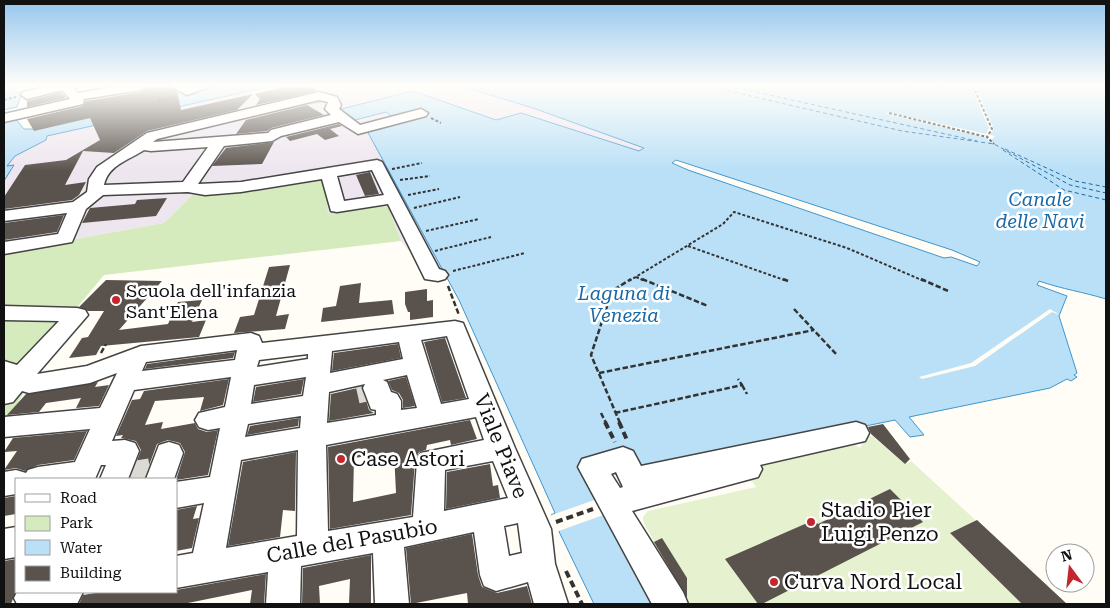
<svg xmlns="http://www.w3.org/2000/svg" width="1110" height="608" font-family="'Roboto Serif',serif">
	<rect width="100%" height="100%" fill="#fffdf5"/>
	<path fill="#eee6ef" d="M272 86H463L533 108 644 148 639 151 620 146 521 113 496 120 413 91 342 109 355 120 386 112 395 119 447 276 431 279 401 241 388 206 328 213 326 178 192 195 164 223 4 252V181L14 166H7L15 156 46 140 47 136Z"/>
	<path fill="#d5ebbd" d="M326 178 328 213 388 206 401 241 104 275 70 316 4 426V252L164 223 192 195Z"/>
	<path fill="#e6f2cf" d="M872 436 905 464 911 461 1067 604H684L648 544 654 541 644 524 643 517 648 511 756 487 751 480 761 478 752 463 852 443 860 448 866 437Z"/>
	<path fill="#b9e0f7" stroke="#3f96cf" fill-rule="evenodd" d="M4 86H14V92L22 93 17 107 4 110Z
		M208 86H272L47 136 46 140 15 156 7 166 14 165 4 181V114L15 112 13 116 24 129H33Z
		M461 86H1106V299C1083 292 1062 289 1039 281L1037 285 1067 296 1059 316 1077 373 1074 375 1077 377 1071 381 1067 379 1050 388 909 417 924 435 910 437 895 420 635 473 626 454 592 488 657 604H594L551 515 555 513 459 300 366 129 395 119 386 112 355 120 341 109 413 91 496 120 521 113 639 151 644 148 533 108ZM676 160 952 250 980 262 977 266 951 257 944 258 688 170 672 163Z"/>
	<path fill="#fffdf5" d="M971 86H975L994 129 990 135 995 136 990 141 987 140 988 138 887 114 888 112 986 134 989 128Z
		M1050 309 1060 315 1052 312 975 366 922 379 919 377 971 363Z
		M600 498 609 513 556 532 549 516Z"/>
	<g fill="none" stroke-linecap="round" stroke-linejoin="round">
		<path stroke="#1768a6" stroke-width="1" stroke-dasharray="4 3" stroke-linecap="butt" d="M707 86 902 131 994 144 1070 185 1106 193
			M729 86 977 141
			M1005 149 1075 181 1106 187
			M1003 150 1064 190 1106 200"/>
	</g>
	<path fill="#5a524d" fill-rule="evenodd" d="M149 86H169L177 91 181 110 253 94 237 110 147 131 114 153 83 151 65 185 86 182 79 195 72 200 4 209V197L25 165 66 160 100 140 90 118 34 131 27 119 83 106 86 101 141 92Z
		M288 86H311L317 91 256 105 260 99 255 94Z
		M61 92 66 98 27 107V101Z
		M319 102H321L307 105 324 115 271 128 267 131 236 134 246 120Z
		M339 124 342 126 330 129 339 136 325 140 317 134 290 141 286 137Z
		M274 142 262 164 212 166 226 148Z
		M370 172 379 194 365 196 356 175Z
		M167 198 156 216 82 223 90 208 135 204 137 200Z
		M64 215 57 232 4 240V223Z
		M290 265 276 316 289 314 285 329 234 333 240 317 254 315 269 267Z
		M106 280 162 281 119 330 168 324 178 302 202 300 192 322 206 320 199 337 101 346 96 355 69 358 82 338 88 337 104 311H88L79 307Z
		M361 283 359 303 392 300 394 314 321 322 323 308 336 306 340 286Z
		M427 289V301L433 300V317L410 320V312H408L405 304V292Z
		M445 338 466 398 442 402 424 342Z
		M398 344 401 358 332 371 334 353Z
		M235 352 233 358 145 369 147 364Z
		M406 377 415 406 403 408V400L399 393 392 390 388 381Z
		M229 379 223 405 200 411 204 397 155 401 145 425 163 422 161 429 195 423 198 429 207 432 218 430 208 475 176 480 185 452 180 443 168 440 157 444 144 479H130L141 450 136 441 121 438 123 435 116 436 132 400 140 399 144 391Z
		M304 379 301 394 253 402 256 387Z
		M98 382 95 387 109 385 99 406 76 408 81 398 46 403 39 412 7 415 26 394Z
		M362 387 369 410 374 413 329 421 331 394Z
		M299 418 298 426 247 435 250 426Z
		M470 420 477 439 451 445 450 440 427 445 426 450 419 452 415 461 411 515 330 529 328 447ZM394 452 396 493 353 502 354 458Z
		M883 424 910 459 905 464 871 434 868 427Z
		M87 431 74 460 38 465 25 471 16 468 4 470 17 451 4 452 13 438Z
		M296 452 295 511 283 510 280 537 228 546 243 462Z
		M490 464 493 486 498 485 500 498 446 509 447 472Z
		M890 489 923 522 762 604H758L725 559 814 520 818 524Z
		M16 496V514L4 516V498Z
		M197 506 193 519 199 518 192 548 176 551V510Z
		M977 520 1067 604H1022L950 533Z
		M472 534 478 575 482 587 497 593 527 586 532 604H468L467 593 411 604 406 548Z
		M662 538 687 578V598L654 542Z
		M371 555V604H349L350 579 319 586 320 604H302L303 568Z
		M16 559V591L11 604H4V561Z
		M266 574 264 604H250L252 590 183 604H79L83 595 101 592H176V590Z"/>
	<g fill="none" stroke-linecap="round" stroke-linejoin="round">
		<path stroke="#dbdad3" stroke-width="23" stroke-dasharray="23 11" stroke-linecap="butt" d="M357 392 375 388"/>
		<path stroke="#dbdad3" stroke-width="30" stroke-dasharray="30 15" stroke-linecap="butt" d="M121 478 152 473"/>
		<g stroke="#444" stroke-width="3">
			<path id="minor" d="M48 86H72L78 93 118 86H147L141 90 84 99 83 104 4 122V114L70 99 62 90 27 99 21 95 23 92Z
				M171 86H211L187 95Z
				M319 92 337 97 341 105 339 109 360 125 421 109 428 113 426 116 358 134 339 122 281 136 272 141 224 146 198 184 241 182 377 160 382 162 439 269 445 271 448 275 445 279 438 281 425 279 388 204 337 212 331 211 322 179 241 192 205 195 188 192 103 195 86 209 72 242 4 254V242L58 234 67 213 4 221V211L73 202 87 192 89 179 97 167 147 133ZM319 100 328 102 325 109 331 115 271 130 268 133 153 142 157 139ZM208 147 183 182 104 185C108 165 129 160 144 150L151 151ZM372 170 384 195 344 201 337 176Z
				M4 306 77 308 85 310 88 315 37 374 87 366 141 346 251 333 259 336 262 343 455 321 463 323 515 448 551 529 555 564 568 604H534L528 582 496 591 484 586 480 575 474 532 404 547 409 604H375L373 553 301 566 300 604H266L268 572 176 588V556L193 553 204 503 176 508V482L210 477 220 428 208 430 199 427 195 420 199 413 225 407 231 377 134 390 112 441 125 440 135 443 139 451 128 479H100L106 465H101L95 479H16V494L4 496V472L16 470 26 473 28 470 38 467 75 462 90 429 4 437V417L100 408 117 373 90 383 29 393 22 391 13 402 4 404V361L17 365 59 321 4 320ZM447 336 469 399 441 404 421 340ZM399 342 403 359 330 373 332 351ZM237 350 235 360 142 371 146 362ZM308 354V359L257 367 259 360ZM407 375 417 408 401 410V401L397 394 391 392 387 382 383 380ZM306 377 303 396 251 404 254 385ZM365 384 363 388 371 409 376 410V415L327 423 329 392ZM301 416 300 428 245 437 248 424ZM476 417 484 440 421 453 417 461 413 517 328 531 326 445ZM298 450 297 536 226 548 241 460ZM493 461 508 498 444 511 445 470ZM518 523 522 553 509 556 504 526Z
				M856 422 865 425 869 433 865 441 760 465 762 469 758 477 632 511 683 592 688 604H652L578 467 582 459 623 447 633 451 641 466ZM616 472 623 487 620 488 611 474Z
				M169 442 179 445 183 453 174 479H146L159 445Z
				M16 527V557L4 559V529Z
				M17 592H83L77 604H17L14 598Z"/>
		</g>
		<path stroke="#333" stroke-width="2" stroke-dasharray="3 2" stroke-linecap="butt" d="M910 86V89
			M941 86 942 88
			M973 86 992 129 987 137 994 144
			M4 100 16 97
			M158 101 176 96
			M889 113 987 137
			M431 118 441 123
			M392 169 422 163
			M400 180 430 176
			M408 195 439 189
			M414 208 460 197
			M426 231 479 219
			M688 246 787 281
			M435 251 491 237
			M453 271 525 253
			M636 277 645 281
			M629 281 723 224 734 212 847 248 924 281"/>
		<path stroke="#333" stroke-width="2.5" stroke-dasharray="5.5 2.5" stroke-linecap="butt" d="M642 279 708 306
			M783 279 788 281
			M921 279 948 291
			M448 286 459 315
			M794 309 836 354
			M101 353 106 344
			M599 373 814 330
			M742 385 747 394
			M601 413 606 423
			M615 413 742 385 738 379
			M620 423 591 355 612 291 631 279"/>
		<path stroke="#333" stroke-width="4" stroke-dasharray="7 4" stroke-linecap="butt" d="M605 422 615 442
			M619 422 627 440
			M556 522 593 509
			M566 571 582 604"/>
		<use href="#minor" fill="#fff" fill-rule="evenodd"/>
	</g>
	<linearGradient id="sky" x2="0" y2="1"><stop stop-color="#95c6ee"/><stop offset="0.5" stop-color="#fffefa"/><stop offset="1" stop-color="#fffefa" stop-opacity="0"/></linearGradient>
	<rect width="1110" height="171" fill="url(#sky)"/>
	<g fill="#c4262e" stroke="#fff" stroke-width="2">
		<circle cx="116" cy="300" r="5"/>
		<circle cx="341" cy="459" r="5"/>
		<circle cx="811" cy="522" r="5"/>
		<circle cx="774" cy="582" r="5"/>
	</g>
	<g text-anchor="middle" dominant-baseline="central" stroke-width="5" stroke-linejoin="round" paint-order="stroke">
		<g font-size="18" fill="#111" stroke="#fff" text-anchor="start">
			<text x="126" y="290">Scuola dell'infanzia<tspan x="126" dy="21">Sant'Elena</tspan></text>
		</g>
		<g font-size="19" font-style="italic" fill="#1768a6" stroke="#fff">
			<text x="1040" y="199">Canale<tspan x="1040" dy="22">delle Navi</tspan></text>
			<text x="624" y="293">Laguna di<tspan x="624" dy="22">Venezia</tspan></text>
		</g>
		<g font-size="21" fill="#111" stroke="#fff">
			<text transform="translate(501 446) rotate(68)">Viale Piave</text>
			<text transform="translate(352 541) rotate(-10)">Calle del Pasubio</text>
		</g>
		<g font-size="21" fill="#111" stroke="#fff" text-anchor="start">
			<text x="351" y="459">Case Astori</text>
			<text x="821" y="510">Stadio Pier<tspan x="821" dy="24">Luigi Penzo</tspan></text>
			<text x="784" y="582">Curva Nord Local</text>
		</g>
	</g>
	<rect width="1110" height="608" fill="none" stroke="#111111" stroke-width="10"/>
	<rect x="15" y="478" width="162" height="115" fill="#ffffff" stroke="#a0a0a0"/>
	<rect x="25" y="494" width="25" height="8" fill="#ffffff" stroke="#a0a0a0"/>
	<text x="60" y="503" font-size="15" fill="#111111">Road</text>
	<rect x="25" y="516" width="25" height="15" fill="#d5ebbd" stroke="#a0a0a0"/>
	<text x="60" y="528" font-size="15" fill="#111111">Park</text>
	<rect x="25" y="540" width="25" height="15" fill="#b9e0f7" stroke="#a0a0a0"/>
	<text x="60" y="553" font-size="15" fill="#111111">Water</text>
	<rect x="25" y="566" width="25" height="15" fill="#5a524d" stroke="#a0a0a0"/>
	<text x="60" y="578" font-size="15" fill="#111111">Building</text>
	<g transform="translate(1070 568) rotate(345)"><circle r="24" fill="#ffffff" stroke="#a0a0a0"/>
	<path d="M0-4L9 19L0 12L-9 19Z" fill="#c4262e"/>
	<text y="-8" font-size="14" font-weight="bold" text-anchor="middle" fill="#111111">N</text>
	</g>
</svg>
